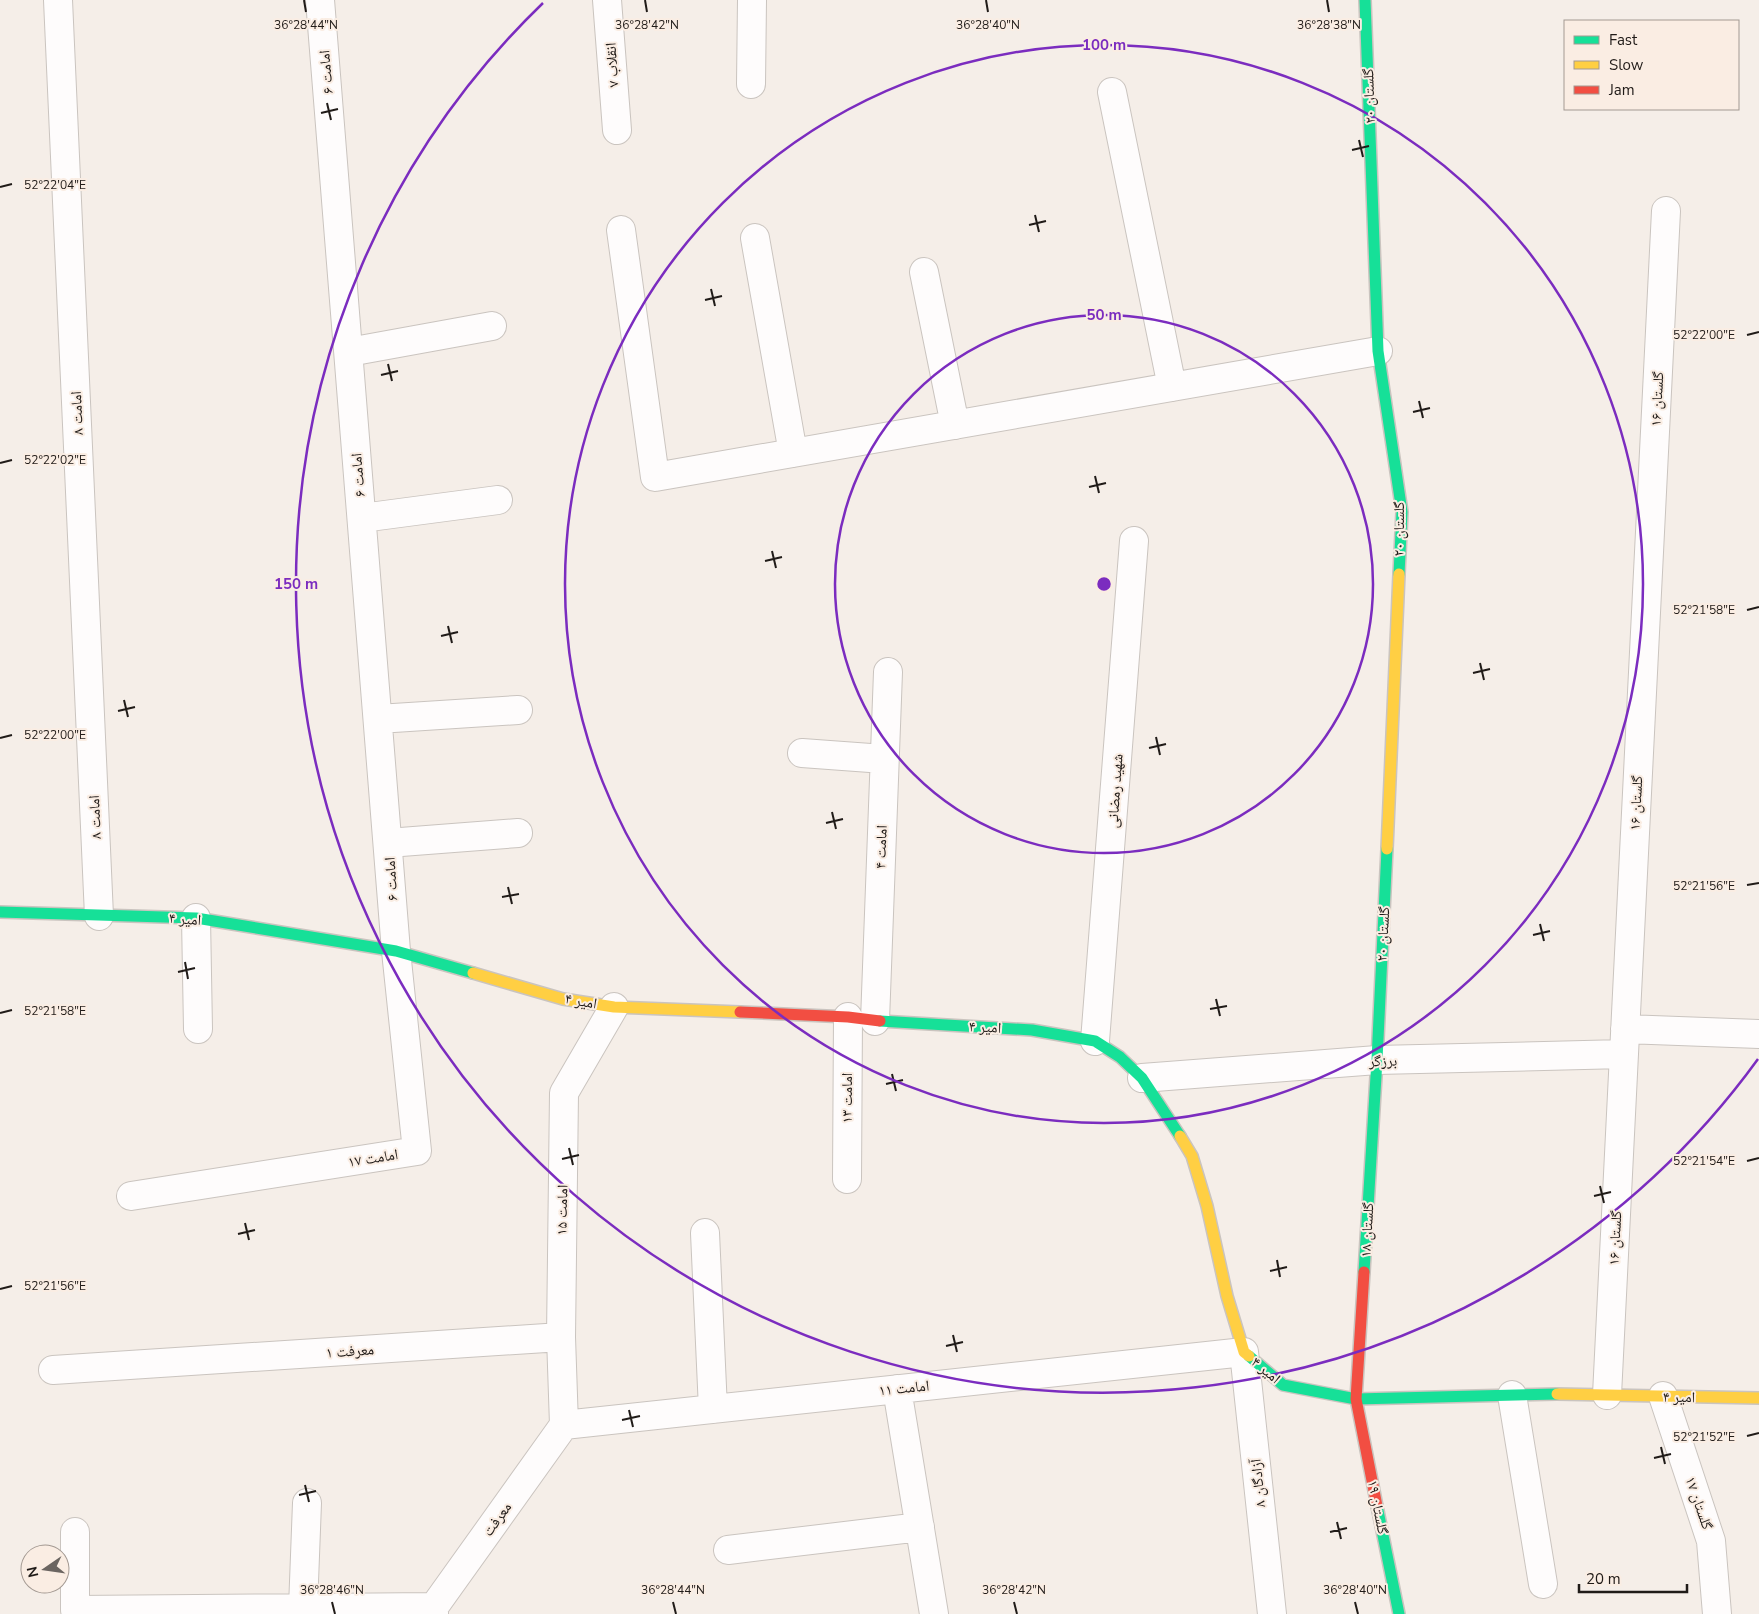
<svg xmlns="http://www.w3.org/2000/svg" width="1759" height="1614" font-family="'Nunito Sans','Noto Naskh Arabic',sans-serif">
	<rect width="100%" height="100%" fill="#f5eee8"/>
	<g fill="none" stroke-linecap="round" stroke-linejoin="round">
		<g stroke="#cac4bf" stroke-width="30">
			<path id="street" d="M58 0 99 916
				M607 0 617 130
				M751 84 752 0
				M1112 92 1172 387
				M621 230 655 477 1378 351
				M755 238 793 453
				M924 272 955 425
				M349 352 492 326
				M362 518 498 500
				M378 719 518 710
				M802 753 884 759
				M388 843 518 833
				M196 918 198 1029
				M875 1021 888 672
				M1625 1029 1759 1034
				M1095 1041 1134 541
				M1142 1078 1377 1060 1624 1054
				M847 1179 848 1017
				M131 1196 417 1151 396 951 320 0
				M705 1233 713 1409
				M561 1337 564 1093 614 1007
				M53 1370 561 1337 564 1425
				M897 1389 934 1614
				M1512 1395 1543 1584
				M1607 1395 1666 211
				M1663 1396 1711 1541 1717 1614
				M564 1425 1244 1352 1272 1614
				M75 1532V1610L434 1607
				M728 1550 920 1527
				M303 1608 307 1503
				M434 1614V1607L564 1425"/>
		</g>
		<g stroke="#cac4bf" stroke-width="14">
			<path id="fast" d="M1365 0 1378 351 1402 512 1399 574
				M0 912 196 918 396 951 473 973
				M880 1021 1032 1030 1095 1041 1120 1057 1142 1078 1180 1136
				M1364 1272 1377 1060 1387 849
				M1249 1356 1283 1385 1356 1399 1557 1394
				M1377 1506 1399 1614"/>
		</g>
		<g stroke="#cac4bf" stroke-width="14">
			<path id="slow" d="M1387 849 1399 574
				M473 973 563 999 614 1007 740 1012
				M1180 1136 1192 1156 1207 1206 1227 1296 1244 1352 1249 1356
				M1557 1394 1759 1398"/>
		</g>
		<g stroke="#cac4bf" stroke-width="14">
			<path id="jam" d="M740 1012 848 1017 880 1021
				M1364 1272 1356 1399 1377 1506"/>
		</g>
		<use href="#street" stroke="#fefcfc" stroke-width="28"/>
		<use href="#fast" stroke="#16e098" stroke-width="11"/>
		<use href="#slow" stroke="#ffcf43" stroke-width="11"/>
		<use href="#jam" stroke="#f24e42" stroke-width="11"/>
	</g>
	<path fill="none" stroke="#201b18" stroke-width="2" d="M304 0 306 12M645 0 647 12M986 0 988 12M1327 0 1329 12M327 103 331 120M321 113 338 109M1359 140 1363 157M1352 150 1369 146M0 187 12 184M1035 215 1039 232M1029 225 1046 221M711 289 715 306M705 300 722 296M1747 335 1759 332M388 364 392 381M381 375 398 371M1419 401 1423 418M1413 412 1430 408M0 463 12 460M1095 476 1099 493M1089 487 1106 483M772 551 776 568M765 561 782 557M1747 610 1759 607M448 626 452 643M441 636 458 632M1480 663 1484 680M1473 673 1490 669M124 700 128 717M118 711 135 707M1156 737 1160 755M0 738 12 735M1149 748 1166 744M832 812 836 829M826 823 843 819M1747 885 1759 883M508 887 512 904M502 897 519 894M1540 924 1544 941M1533 935 1550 931M185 962 188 979M178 972 195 968M1216 999 1220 1016M1210 1009 1227 1006M0 1013 12 1010M892 1074 896 1091M886 1084 903 1080M569 1148 573 1165M562 1159 579 1155M1747 1161 1759 1158M1600 1186 1604 1203M1594 1196 1611 1192M245 1223 249 1240M238 1234 255 1230M1277 1260 1280 1277M1270 1271 1287 1267M0 1289 12 1286M953 1335 957 1352M946 1346 963 1342M629 1410 633 1427M622 1420 640 1416M1747 1436 1759 1433M1661 1447 1665 1464M1654 1458 1671 1454M305 1485 309 1502M299 1495 316 1491M1337 1522 1341 1539M1330 1532 1347 1528M332 1602 335 1614M673 1602 676 1614M1014 1602 1017 1614M1355 1602 1358 1614"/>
	<g fill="none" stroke="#7b2cbf" stroke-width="2.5">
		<circle cx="1104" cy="584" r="269"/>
		<circle cx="1104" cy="584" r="539"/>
		<path d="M1758 1059A808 808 0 1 1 543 3"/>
	</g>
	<g text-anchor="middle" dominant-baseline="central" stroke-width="4" stroke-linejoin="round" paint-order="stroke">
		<g font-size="15" fill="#201b18" stroke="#faede3">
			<text transform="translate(612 65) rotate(-94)">انقلاب ۷</text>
			<text transform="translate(326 72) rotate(-95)">امامت ۶</text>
			<text transform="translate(1369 96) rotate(-92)">گلستان ۲۰</text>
			<text transform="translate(1657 399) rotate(-87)">گلستان ۱۶</text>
			<text transform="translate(77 413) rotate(-93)">امامت ۸</text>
			<text transform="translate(358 475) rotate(-95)">امامت ۶</text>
			<text transform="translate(1399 529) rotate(-90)">گلستان ۲۰</text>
			<text transform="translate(1115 791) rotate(-86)">شهید رمضانی</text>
			<text transform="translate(1636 803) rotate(-87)">گلستان ۱۶</text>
			<text transform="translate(95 817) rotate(-93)">امامت ۸</text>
			<text transform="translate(881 847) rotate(-88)">امامت ۴</text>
			<text transform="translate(391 879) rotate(-94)">امامت ۶</text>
			<text transform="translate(185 919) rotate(4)">امیر ۴</text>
			<text transform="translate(1383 934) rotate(-87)">گلستان ۲۰</text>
			<text transform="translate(581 1001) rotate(10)">امیر ۴</text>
			<text transform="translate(985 1027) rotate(3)">امیر ۴</text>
			<text transform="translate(1383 1061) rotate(-2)">برزگر</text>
			<text transform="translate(847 1098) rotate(-90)">امامت ۱۳</text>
			<text transform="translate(373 1158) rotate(-9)">امامت ۱۷</text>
			<text transform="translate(562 1210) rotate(-89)">امامت ۱۵</text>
			<text transform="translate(1367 1230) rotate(-87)">گلستان ۱۸</text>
			<text transform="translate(1615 1238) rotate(-87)">گلستان ۱۶</text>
			<text transform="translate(350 1351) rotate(-4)">معرفت ۱</text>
			<text transform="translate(1266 1370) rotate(40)">امیر ۴</text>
			<text transform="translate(904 1388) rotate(-6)">امامت ۱۱</text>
			<text transform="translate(1679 1397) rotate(1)">امیر ۴</text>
			<text transform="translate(1258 1483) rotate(-96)">آزادگان ۸</text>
			<text transform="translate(1699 1503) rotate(71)">گلستان ۱۷</text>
			<text transform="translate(1378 1507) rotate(79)">گلستان ۱۹</text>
			<text transform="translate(497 1519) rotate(-54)">معرفت</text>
		</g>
	</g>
	<g font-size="12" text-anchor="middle" fill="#201b18" stroke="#faede3" stroke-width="4" stroke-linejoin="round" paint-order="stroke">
		<text x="306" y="29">36°28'44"N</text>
		<text x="647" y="29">36°28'42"N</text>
		<text x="988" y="29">36°28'40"N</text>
		<text x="1329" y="29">36°28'38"N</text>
		<text x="55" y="189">52°22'04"E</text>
		<text x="1704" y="339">52°22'00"E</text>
		<text x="55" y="464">52°22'02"E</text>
		<text x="1704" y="614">52°21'58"E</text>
		<text x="55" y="739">52°22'00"E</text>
		<text x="1704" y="890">52°21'56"E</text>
		<text x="55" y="1015">52°21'58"E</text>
		<text x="1704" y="1165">52°21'54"E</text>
		<text x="55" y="1290">52°21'56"E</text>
		<text x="1704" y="1441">52°21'52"E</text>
		<text x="332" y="1594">36°28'46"N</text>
		<text x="673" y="1594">36°28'44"N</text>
		<text x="1014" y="1594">36°28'42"N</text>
		<text x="1355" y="1594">36°28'40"N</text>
	</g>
	<circle cx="1104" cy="584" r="8" fill="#7b2cbf" stroke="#faede3" stroke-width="2.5"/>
	<g font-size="15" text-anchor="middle" font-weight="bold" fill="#7b2cbf" stroke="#faede3" stroke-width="4" stroke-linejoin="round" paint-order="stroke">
		<text x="1104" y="50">100 m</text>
		<text x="1104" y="320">50 m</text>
		<text x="296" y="589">150 m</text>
	</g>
	<rect x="1564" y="20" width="175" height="90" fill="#faede3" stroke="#a39992"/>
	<rect x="1574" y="36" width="25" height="8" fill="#16e098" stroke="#a39992"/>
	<text x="1609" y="45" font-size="15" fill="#201b18">Fast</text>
	<rect x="1574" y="61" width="25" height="8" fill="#ffcf43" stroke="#a39992"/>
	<text x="1609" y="70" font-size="15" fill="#201b18">Slow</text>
	<rect x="1574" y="86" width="25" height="8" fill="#f24e42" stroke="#a39992"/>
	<text x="1609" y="95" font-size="15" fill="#201b18">Jam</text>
	<g transform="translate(45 1569) rotate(257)"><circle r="24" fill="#faede3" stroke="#a39992"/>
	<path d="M0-4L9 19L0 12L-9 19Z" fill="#6b6561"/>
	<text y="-8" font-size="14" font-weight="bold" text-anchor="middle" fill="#201b18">N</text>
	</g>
	<path d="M1579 1584v8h108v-8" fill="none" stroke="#201b18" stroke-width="2.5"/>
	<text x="1586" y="1584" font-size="15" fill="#201b18" stroke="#faede3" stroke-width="4" paint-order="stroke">20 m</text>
</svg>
